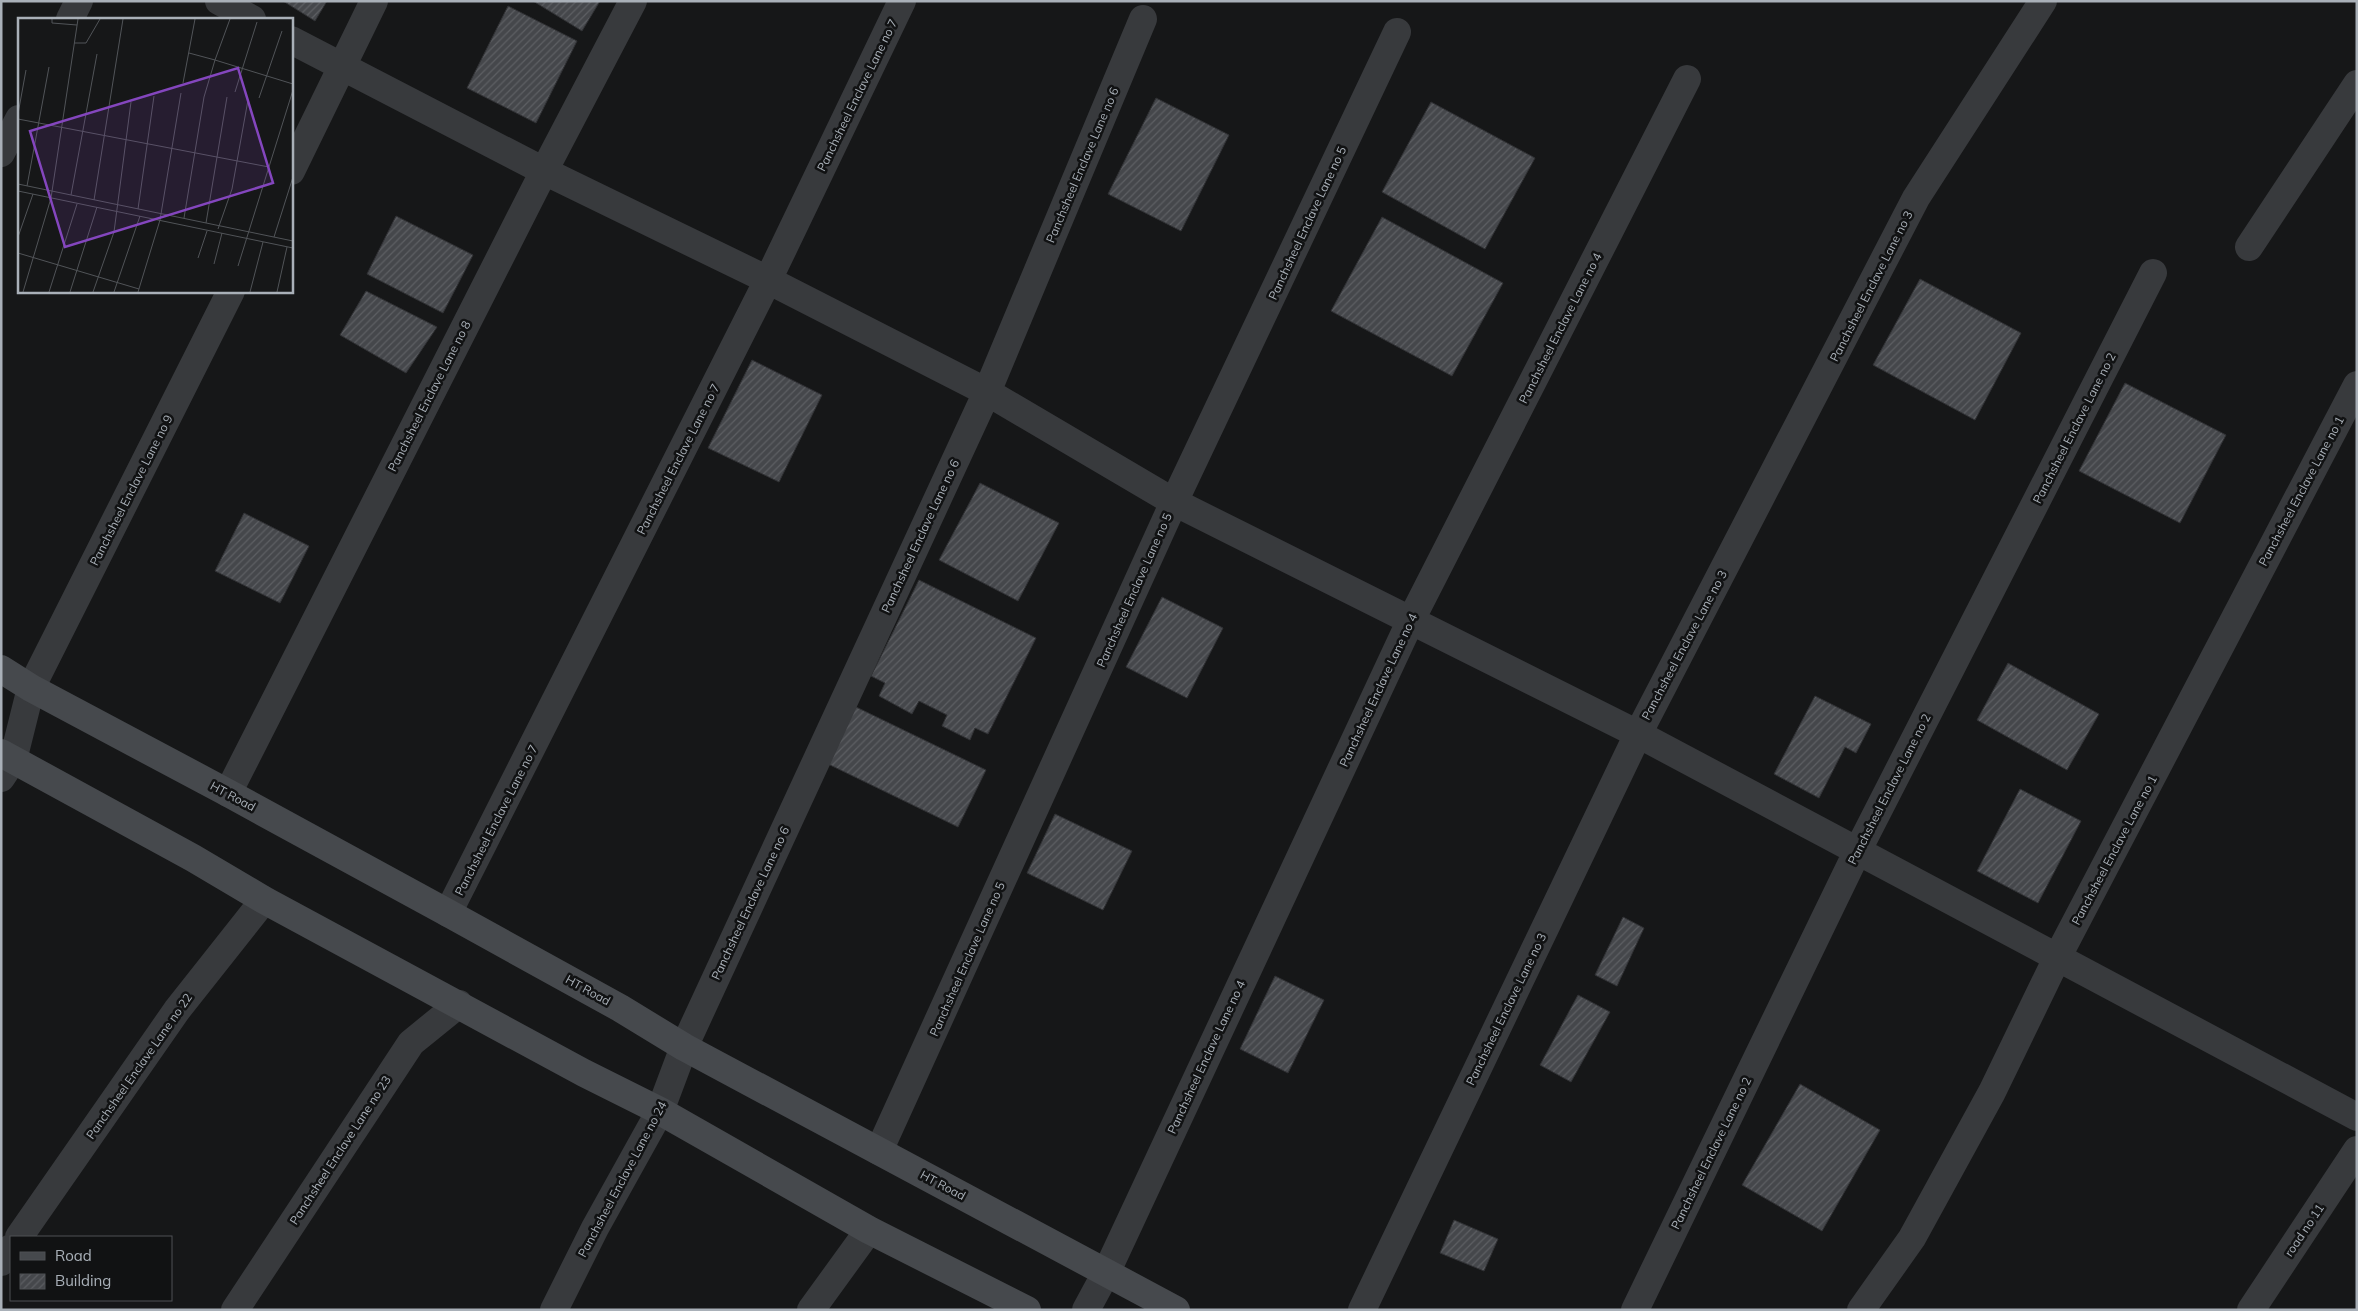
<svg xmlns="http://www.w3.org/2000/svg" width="2358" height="1311" font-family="Mulish,sans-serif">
	<defs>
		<pattern id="building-hatch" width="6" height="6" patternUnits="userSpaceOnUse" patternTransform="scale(1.25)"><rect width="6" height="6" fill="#45474b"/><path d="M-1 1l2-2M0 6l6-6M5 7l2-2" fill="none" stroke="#5d5f63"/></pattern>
	</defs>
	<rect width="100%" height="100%" fill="#161718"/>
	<path fill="url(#building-hatch)" stroke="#303134" d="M283 1H327L315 21Z
		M533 1H600L582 31Z
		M508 6 577 41 536 123 467 88Z
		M1156 98 1229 135 1181 231 1108 194Z
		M1431 102 1535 158 1485 249 1382 192Z
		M396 216 473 255 443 313 367 274Z
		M1382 217 1503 283 1452 376 1331 311Z
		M1920 279 2021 333 1975 420 1873 365Z
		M366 291 437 327 406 373 340 335Z
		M752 360 822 395 779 482 708 448Z
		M2125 383 2226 435 2180 523 2079 471Z
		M980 483 1059 523 1018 601 939 560Z
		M244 513 309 546 280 603 215 571Z
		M919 580 1036 638 988 734 975 728 970 740 942 726 947 715 919 701 912 714 879 696 885 683 871 676Z
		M1162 597 1223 628 1187 698 1126 667Z
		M2008 663 2099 714 2067 770 1977 720Z
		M1815 696 1871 724 1856 753 1845 747 1819 798 1774 774Z
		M854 706 986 770 958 827 826 763Z
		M2020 789 2081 821 2038 903 1977 871Z
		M1055 814 1132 851 1103 910 1027 873Z
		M1623 917 1644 928 1617 986 1595 975Z
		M1275 976 1324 1000 1288 1073 1240 1049Z
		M1578 995 1610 1012 1571 1082 1540 1065Z
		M1800 1084 1880 1130 1822 1231 1742 1185Z
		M1454 1220 1498 1239 1484 1271 1440 1253Z"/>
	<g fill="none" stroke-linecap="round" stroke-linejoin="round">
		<path stroke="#383a3d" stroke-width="28" d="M219 1 252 19
			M70 19 79 1
			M291 40 544 171 768 280 987 392 1174 502 1638 734 2357 1117
			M1 153 19 119
			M291 171 374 1
			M2249 247 2357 84
			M1 778 13 760 31 688 231 291
			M228 793 544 171 633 1
			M448 913 768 280 902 1
			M879 1151 1174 502 1397 32
			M19 1237 177 1010 264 900
			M1 1262 11 1248
			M235 1310 411 1043 459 1004
			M554 1310 595 1228 660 1111 684 1047 987 392 1143 19
			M811 1310 869 1230
			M1086 1310 1107 1271 1410 622 1687 79
			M1362 1310 1638 734 1916 198 2043 1
			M1635 1310 1858 850 2153 273
			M1861 1310 1912 1238 1992 1092 2057 958 2357 385
			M2251 1310 2357 1150"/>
		<path stroke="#46494d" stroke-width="28" d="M1 669 31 688 228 793 448 913 620 1008 684 1047 1176 1310
			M1 753 193 858 264 900 584 1073 660 1111 869 1230 1027 1310"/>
	</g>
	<g text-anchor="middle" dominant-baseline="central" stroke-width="5" stroke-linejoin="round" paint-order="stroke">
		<g font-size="12" fill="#a9b0b8" stroke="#111213">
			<text transform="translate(857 95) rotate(-64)">Panchsheel Enclave Lane no 7</text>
			<text transform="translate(1082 165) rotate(-67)">Panchsheel Enclave Lane no 6</text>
			<text transform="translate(1307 223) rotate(-65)">Panchsheel Enclave Lane no 5</text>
			<text transform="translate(1871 286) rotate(-63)">Panchsheel Enclave Lane no 3</text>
			<text transform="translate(1560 328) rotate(-63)">Panchsheel Enclave Lane no 4</text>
			<text transform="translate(429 396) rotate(-63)">Panchsheel Enclave Lane no 8</text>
			<text transform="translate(2074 428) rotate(-63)">Panchsheel Enclave Lane no 2</text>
			<text transform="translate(678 459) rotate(-63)">Panchsheel Enclave Lane no 7</text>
			<text transform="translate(131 490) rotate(-63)">Panchsheel Enclave Lane no 9</text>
			<text transform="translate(2301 491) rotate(-62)">Panchsheel Enclave Lane no 1</text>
			<text transform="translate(920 536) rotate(-65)">Panchsheel Enclave Lane no 6</text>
			<text transform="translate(1134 590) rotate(-66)">Panchsheel Enclave Lane no 5</text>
			<text transform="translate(1684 645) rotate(-62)">Panchsheel Enclave Lane no 3</text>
			<text transform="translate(1378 690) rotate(-65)">Panchsheel Enclave Lane no 4</text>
			<text transform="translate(1889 789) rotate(-63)">Panchsheel Enclave Lane no 2</text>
			<text transform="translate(233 796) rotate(28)">HT Road</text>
			<text transform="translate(496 820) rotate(-63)">Panchsheel Enclave Lane no 7</text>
			<text transform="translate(2114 850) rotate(-62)">Panchsheel Enclave Lane no 1</text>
			<text transform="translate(750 903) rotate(-65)">Panchsheel Enclave Lane no 6</text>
			<text transform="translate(967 959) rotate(-66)">Panchsheel Enclave Lane no 5</text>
			<text transform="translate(588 990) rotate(29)">HT Road</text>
			<text transform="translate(1506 1009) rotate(-64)">Panchsheel Enclave Lane no 3</text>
			<text transform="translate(1206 1057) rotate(-65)">Panchsheel Enclave Lane no 4</text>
			<text transform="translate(139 1066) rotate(-55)">Panchsheel Enclave Lane no 22</text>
			<text transform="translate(340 1150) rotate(-57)">Panchsheel Enclave Lane no 23</text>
			<text transform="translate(1711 1153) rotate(-64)">Panchsheel Enclave Lane no 2</text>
			<text transform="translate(622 1179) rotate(-62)">Panchsheel Enclave Lane no 24</text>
			<text transform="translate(943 1185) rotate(28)">HT Road</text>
			<text transform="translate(2304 1230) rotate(-56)">road no 11</text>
		</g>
	</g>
	<g transform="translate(18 18)">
		<rect width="275" height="275" fill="#161718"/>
		<path fill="none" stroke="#515458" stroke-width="1" d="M34 1V5L59 7M56 25H68L82 1M171 35 197 42 212 1M165 65 177 1M217 74 239 4M241 80 264 13M0 96 8 52M0 101 251 149M0 166 275 223M9 168 31 49M0 173 275 230M53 177 79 36M76 182 105 1M120 191 136 78M166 200 186 79 197 42 275 66M188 205 209 79M200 211 214 171 230 82M0 219 15 176M256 219 275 159M0 235 121 271M180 240 189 213M196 246 204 215M220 248 275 72M5 274 33 180 60 1M31 274 59 186M52 274 79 189M75 274 96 214 113 84M96 274 122 198M120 274 142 202 163 75M232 274 245 224M259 274 269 229"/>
		<path fill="#8446be" fill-opacity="0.15" stroke="#8446be" stroke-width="2.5" d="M220 50 255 165 47 229 12 113Z"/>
		<rect width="275" height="275" fill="none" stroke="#a9b0b8" stroke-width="2.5"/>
	</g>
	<rect width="2358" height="1311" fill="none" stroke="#a9b0b8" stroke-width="5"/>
	<rect x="10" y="1236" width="162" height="65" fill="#111213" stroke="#4e5155"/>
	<rect x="20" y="1252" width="25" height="8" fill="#46494d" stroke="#4e5155"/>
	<text x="55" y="1261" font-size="15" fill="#a9b0b8">Road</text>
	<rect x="20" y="1274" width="25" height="15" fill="url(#building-hatch)" stroke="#4e5155"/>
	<text x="55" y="1286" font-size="15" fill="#a9b0b8">Building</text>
</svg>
